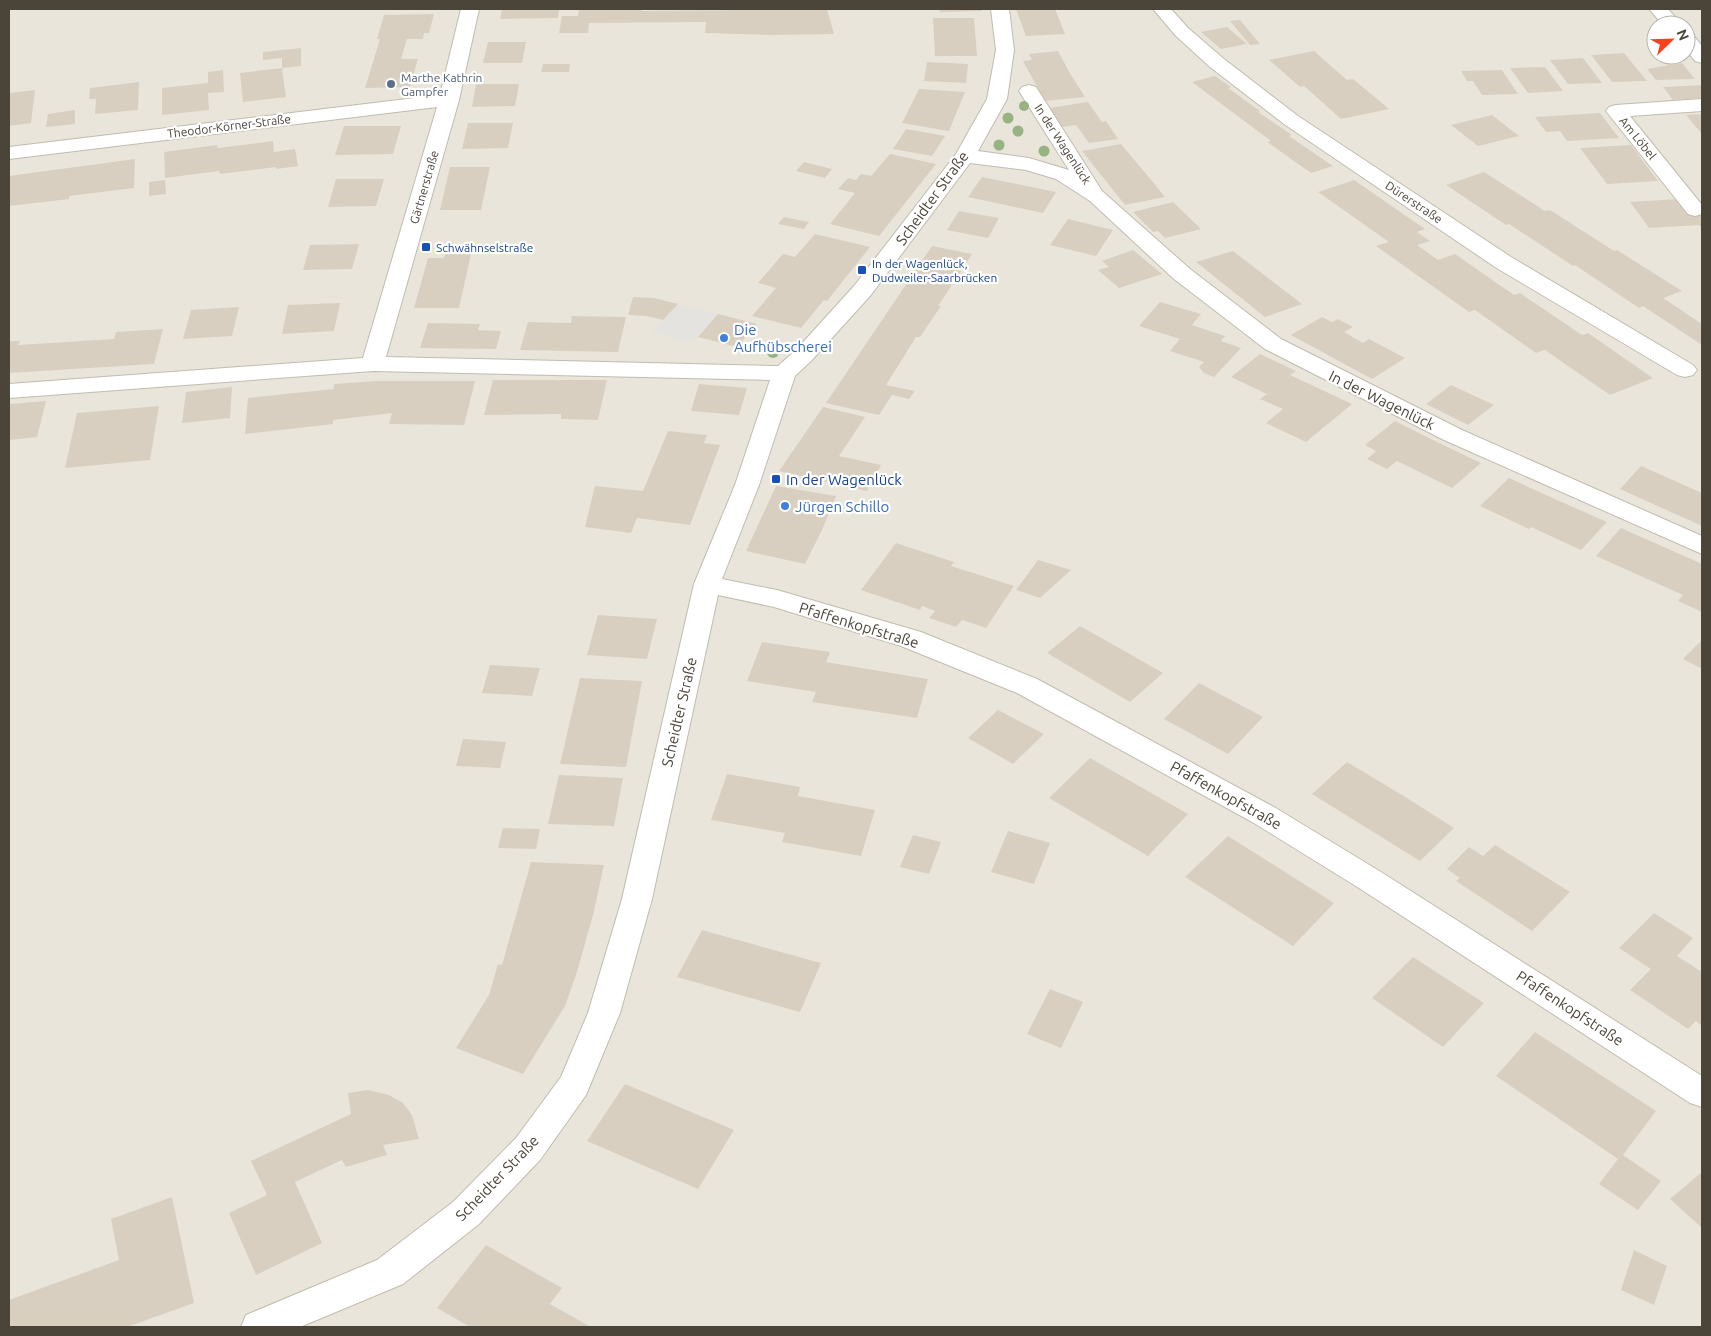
<svg xmlns="http://www.w3.org/2000/svg" width="1711" height="1336" font-family="Ubuntu,sans-serif">
	<rect width="100%" height="100%" fill="#f6f3ec"/>
	<path fill="#eae5da" fill-rule="evenodd" d="M9 9H1702V1327H9ZM1656 25H1686V55H1656Z"/>
	<path fill="#e5e3e0" d="M678 304 718 314 692 343 653 332Z"/>
	<path fill="#d8cfc1" d="M502 9H559L558 18 500 19Z
		M579 9H642V11L827 9 834 34 770 35 705 33 706 22 589 23 588 33H559L562 16H578Z
		M939 9H982V11L940 12Z
		M1016 9H1055L1065 34 1026 36Z
		M434 14 429 33H424L423 39H407L401 59H418L410 87 365 88 380 39H377L384 15Z
		M933 18H974L977 56H935Z
		M1240 20 1260 44 1250 45 1230 21Z
		M1227 27 1247 44 1221 49 1201 32Z
		M488 42H526L522 63H483Z
		M301 48V66L282 68V58L263 60V52Z
		M1058 51 1071 75 1085 97 1045 101 1023 61 1032 60 1029 54Z
		M1314 51 1347 80 1353 79 1389 109 1341 119 1304 86 1300 87 1269 60Z
		M1624 53 1647 81 1612 82 1591 55Z
		M1583 58 1602 83 1568 84 1550 60Z
		M927 62 968 64 966 83 924 81Z
		M1682 63 1695 79 1656 80 1647 69Z
		M543 64H570L569 72H541Z
		M1545 67 1563 91 1528 93 1510 68Z
		M282 68 286 97 243 102 240 73Z
		M223 70 224 92 208 93 209 110 162 115V88L208 83V72Z
		M1502 70 1518 94 1482 95 1473 81H1467L1461 71Z
		M1215 76 1231 87 1228 88 1260 111 1258 112 1292 135 1289 136 1333 166 1311 173 1267 142 1271 141 1192 82Z
		M139 82 138 110 95 114 96 99H89L90 88Z
		M476 84H519L515 106 472 107Z
		M1702 85V98L1673 100 1663 87Z
		M919 89 965 92 949 131 902 123Z
		M35 90 31 123 9 126V93Z
		M1088 102 1102 122 1106 121 1118 139 1089 143 1076 125 1062 127 1049 108Z
		M75 110V124L46 127 48 114Z
		M1600 113 1619 138 1567 141 1560 131 1546 132 1535 117Z
		M1702 114V134L1686 115Z
		M1492 115 1519 136 1478 146 1451 125Z
		M468 123H513L508 148 462 149Z
		M344 126H401L393 154 335 155Z
		M906 129 945 136 932 156 893 149Z
		M273 141 274 152 295 149 298 166 276 169V167L220 174 219 171 165 178 164 152 217 145 218 148Z
		M1121 144 1152 181 1165 197 1125 205 1082 151Z
		M1631 145 1658 181 1607 184 1580 148Z
		M890 154 936 164 879 236 830 224 855 193 838 189 848 178 856 180 861 174 871 176Z
		M135 159 134 188 69 196V199L9 206V176Z
		M804 162 832 169 825 178 796 171Z
		M450 167H490L481 210H440Z
		M1484 172 1545 211 1550 210 1614 251 1617 250 1682 291 1663 298 1702 324V345L1643 306 1639 308 1575 265 1573 266 1509 224 1506 225 1446 185Z
		M982 177 1022 185 1056 192 1043 213 968 197Z
		M336 179H384L376 206 328 207Z
		M165 180 166 194 149 196V182Z
		M1354 180 1425 229 1417 232 1430 241 1417 245 1438 260 1455 254 1514 295 1520 293 1582 335 1588 333 1653 378 1610 395 1545 350 1536 353 1475 310 1469 312 1376 246 1389 242 1318 192Z
		M1679 199 1691 215 1702 214V229L1699 225 1649 228 1630 202Z
		M1173 202 1201 229 1165 238 1158 231 1153 232 1133 212Z
		M959 211 999 218 988 238 947 230Z
		M784 217 809 222 804 229 778 224Z
		M1068 219 1113 230 1096 256 1050 245Z
		M815 234 870 247 827 301 824 300 801 328 752 316 776 288 758 283 783 254 795 257Z
		M359 244 352 269 303 270 310 245Z
		M932 246 972 254 938 306H941L920 337H916L886 385 915 391 909 399 892 395 879 415 826 403Z
		M1133 250 1162 274 1119 288 1098 270 1109 267 1102 261Z
		M1233 251 1268 278 1302 304 1265 317 1196 262Z
		M445 254H471L459 308H414L428 258H444Z
		M633 297 654 298 678 304 663 320 647 316 628 315Z
		M1160 302 1201 314 1192 325 1225 336 1221 341 1241 348 1214 377 1204 373 1199 367 1204 362 1170 351 1180 339 1139 326Z
		M340 303 334 331 282 334 288 305Z
		M239 307 232 336 183 339 191 310Z
		M718 314 757 324 737 347 698 337Z
		M572 316 626 317 618 352 520 350 528 322 571 323Z
		M1322 317 1332 322 1338 319 1353 327 1344 332 1363 343 1369 339 1405 358 1372 379 1291 335Z
		M428 323 480 324 478 330 501 331 496 349 420 348Z
		M163 329 154 364 9 373V341H20L18 345 114 339 116 332Z
		M1260 354 1296 371 1290 375 1352 404 1306 442 1266 423 1283 409 1260 399 1267 394 1231 377Z
		M493 380H607L598 420 561 419V414L484 415Z
		M376 381H475L464 425 389 424 392 413 333 420V424L245 434 248 398 334 389V384Z
		M699 384 747 388 739 415 691 411Z
		M1451 385 1494 405 1468 425 1426 404Z
		M232 387 230 418 182 423 186 392Z
		M46 401 37 437 9 440V404Z
		M159 406 150 460 65 468 77 413Z
		M823 407 865 417 839 456 881 465 867 491 779 471Z
		M1395 421 1437 442 1481 463 1452 488 1397 461 1387 469 1367 459 1376 451 1365 445Z
		M668 431 707 435 704 443 720 445 690 525 637 518 631 533 585 527 595 486 643 491Z
		M1641 466 1702 493V526L1620 489Z
		M1509 478 1557 500 1607 522 1581 550 1531 527 1529 529 1480 506Z
		M776 486 836 496 822 530 805 564 746 551Z
		M1621 528 1702 564V612L1678 601 1683 595 1596 556Z
		M896 543 954 562 951 566 1014 586 986 628 962 620 956 627 929 618 935 611 922 606 920 610 861 590Z
		M1038 560 1071 570 1040 598 1016 590Z
		M598 615 657 619 647 659 587 655Z
		M1080 626 1121 649 1163 673 1130 702 1047 653Z
		M1702 640V669L1683 659Z
		M762 642 830 652 826 662 928 679 917 718 812 702 816 692 747 681Z
		M490 665 540 668 532 696 482 693Z
		M580 678 642 681 626 767 560 764Z
		M1199 683 1263 717 1228 754 1164 719Z
		M998 710 1044 734 1013 764 968 738Z
		M463 739 506 742 500 768 456 766Z
		M1090 758 1188 814 1148 856 1049 798Z
		M1347 762 1407 798 1454 828 1420 861 1312 794Z
		M727 774 800 787 798 796 875 810 861 856 782 842 785 833 711 820Z
		M559 775 623 778 614 826 548 824Z
		M503 828 540 829 536 849 498 848Z
		M1008 831 1050 843 1034 884 991 872Z
		M913 835 941 842 929 874 900 867Z
		M1228 836 1334 903 1293 946 1185 877Z
		M1495 845 1570 892 1532 931 1456 881 1460 878 1447 869 1469 847 1483 856Z
		M531 862 604 865 593 915 577 972 565 1006 523 1074 456 1048 489 995 498 964 502 965Z
		M1654 913 1693 938 1677 956 1702 972V1026L1696 1021 1688 1029 1630 990 1651 969 1619 948Z
		M702 930 821 963 800 1012 677 977Z
		M1413 957 1484 1003 1443 1047 1372 998Z
		M1050 989 1083 1002 1061 1048 1027 1034Z
		M1535 1032 1656 1111 1623 1155 1661 1181 1638 1210 1599 1184 1618 1159 1496 1076Z
		M625 1084 734 1130 698 1189 587 1141Z
		M368 1090 389 1095 403 1103 412 1115 419 1139 383 1145 387 1155 346 1167 342 1160 295 1182 322 1243 256 1275 229 1213 267 1195 251 1161 351 1114 348 1093Z
		M1702 1172V1228L1670 1199Z
		M172 1197 194 1303 127 1327H9V1300L119 1260 111 1219Z
		M486 1245 562 1288 550 1304 591 1327H470L437 1308Z
		M1634 1250 1667 1266 1654 1305 1621 1290Z"/>
	<g fill="none" stroke-linecap="round" stroke-linejoin="round">
		<g stroke="#c2bbae" stroke-width="2">
			<path id="minor" d="M461 9H479L459 100 386 357 778 366 796 350 854 286 956 154 987 99 996 50 991 9H1009L1014 50 1007 99 978 151 1029 158 1069 170 1019 91 1022 87 1029 85 1036 87 1102 191 1190 269 1281 339 1462 430 1702 536V554L1444 440 1265 349 1174 279 1090 201 1056 179 1026 170 970 163 870 296 812 360 795 376 759 485 722 579 777 590 921 632 1037 679 1274 807 1381 872 1702 1076V1107L1690 1103 1359 888 1254 823 1017 693 901 646 774 607 718 595 652 899 620 1013 586 1095 540 1160 479 1224 403 1284 300 1327H241L246 1315 377 1260 453 1202 516 1138 561 1077 588 1013 622 899 694 584 735 485 770 380 373 371 9 398V384L363 358 437 107 9 159V147L440 95Z
				M1153 9H1171L1188 28 1224 59 1298 116 1511 257 1693 365 1697 370 1693 375 1685 377 1677 375 1495 267 1284 124 1210 67 1176 36Z
				M1649 9H1668L1682 25H1663Z
				M1686 33 1693 35 1702 46V63L1695 61 1686 50Z
				M1702 99V111L1630 116 1702 205V214L1695 216 1688 214 1606 111 1609 107 1616 105Z"/>
		</g>
		<use href="#minor" fill="#fff" fill-rule="evenodd"/>
	</g>
	<g fill="#97b381">
		<circle cx="1024" cy="106" r="5"/>
		<circle cx="1008" cy="118" r="5.5"/>
		<circle cx="1018" cy="131" r="5.5"/>
		<circle cx="999" cy="145" r="5.5"/>
		<circle cx="1044" cy="151" r="5.5"/>
		<circle cx="773" cy="352" r="6"/>
	</g>
	<circle fill="#5c6f8a" stroke="#fff" stroke-width="2" cx="391" cy="84" r="5"/>
	<g fill="#1a4fb4" stroke="#fff" stroke-width="2">
		<rect x="421" y="242" width="10" height="10" rx="2.5"/>
		<rect x="857" y="265" width="10" height="10" rx="2.5"/>
		<rect x="771" y="474" width="10" height="10" rx="2.5"/>
	</g>
	<g fill="#3f7fe0" stroke="#fff" stroke-width="2">
		<circle cx="724" cy="338" r="5"/>
		<circle cx="785" cy="506" r="5"/>
	</g>
	<g text-anchor="middle" dominant-baseline="central" stroke-width="4.5" stroke-linejoin="round" paint-order="stroke">
		<g font-size="12" fill="#4e5e75" stroke="#fff" text-anchor="start">
			<text x="401" y="77">Marthe Kathrin<tspan x="401" dy="14">Gampfer</tspan></text>
		</g>
		<g font-size="12" fill="#4b4439" stroke="#fff">
			<text transform="translate(229 126) rotate(-7)">Theodor-Körner-Straße</text>
			<text transform="translate(1638 138) rotate(51)">Am Löbel</text>
			<text transform="translate(1063 144) rotate(57)">In der Wagenlück</text>
			<text transform="translate(424 187) rotate(-74)">Gärtnerstraße</text>
			<text transform="translate(1414 202) rotate(34)">Dürerstraße</text>
		</g>
		<g font-size="12" fill="#164399" stroke="#fff" text-anchor="start">
			<text x="436" y="247">Schwähnselstraße</text>
			<text x="872" y="263">In der Wagenlück,<tspan x="872" dy="14">Dudweiler-Saarbrücken</tspan></text>
		</g>
		<g font-size="15" fill="#4b4439" stroke="#fff">
			<text transform="translate(932 198) rotate(-54)">Scheidter Straße</text>
			<text transform="translate(1382 400) rotate(26)">In der Wagenlück</text>
			<text transform="translate(859 625) rotate(17)">Pfaffenkopfstraße</text>
			<text transform="translate(679 712) rotate(-77)">Scheidter Straße</text>
			<text transform="translate(1226 795) rotate(29)">Pfaffenkopfstraße</text>
			<text transform="translate(1570 1008) rotate(33)">Pfaffenkopfstraße</text>
			<text transform="translate(497 1178) rotate(-46)">Scheidter Straße</text>
		</g>
		<g font-size="15" fill="#366cbe" stroke="#fff" text-anchor="start">
			<text x="734" y="329">Die<tspan x="734" dy="17">Aufhübscherei</tspan></text>
			<text x="795" y="506">Jürgen Schillo</text>
		</g>
		<g font-size="15" fill="#164399" stroke="#fff" text-anchor="start">
			<text x="786" y="479">In der Wagenlück</text>
		</g>
	</g>
	<rect width="1711" height="1336" fill="none" stroke="#4b4439" stroke-width="20"/>
	<g transform="translate(1671 40) rotate(67)"><circle r="24" fill="#ffffff" stroke="#b7b4b0"/>
	<path d="M0-4L9 19L0 12L-9 19Z" fill="#fc3f1d"/>
	<text y="-8" font-size="14" font-weight="bold" text-anchor="middle" fill="#4b4439">N</text>
	</g>
</svg>
